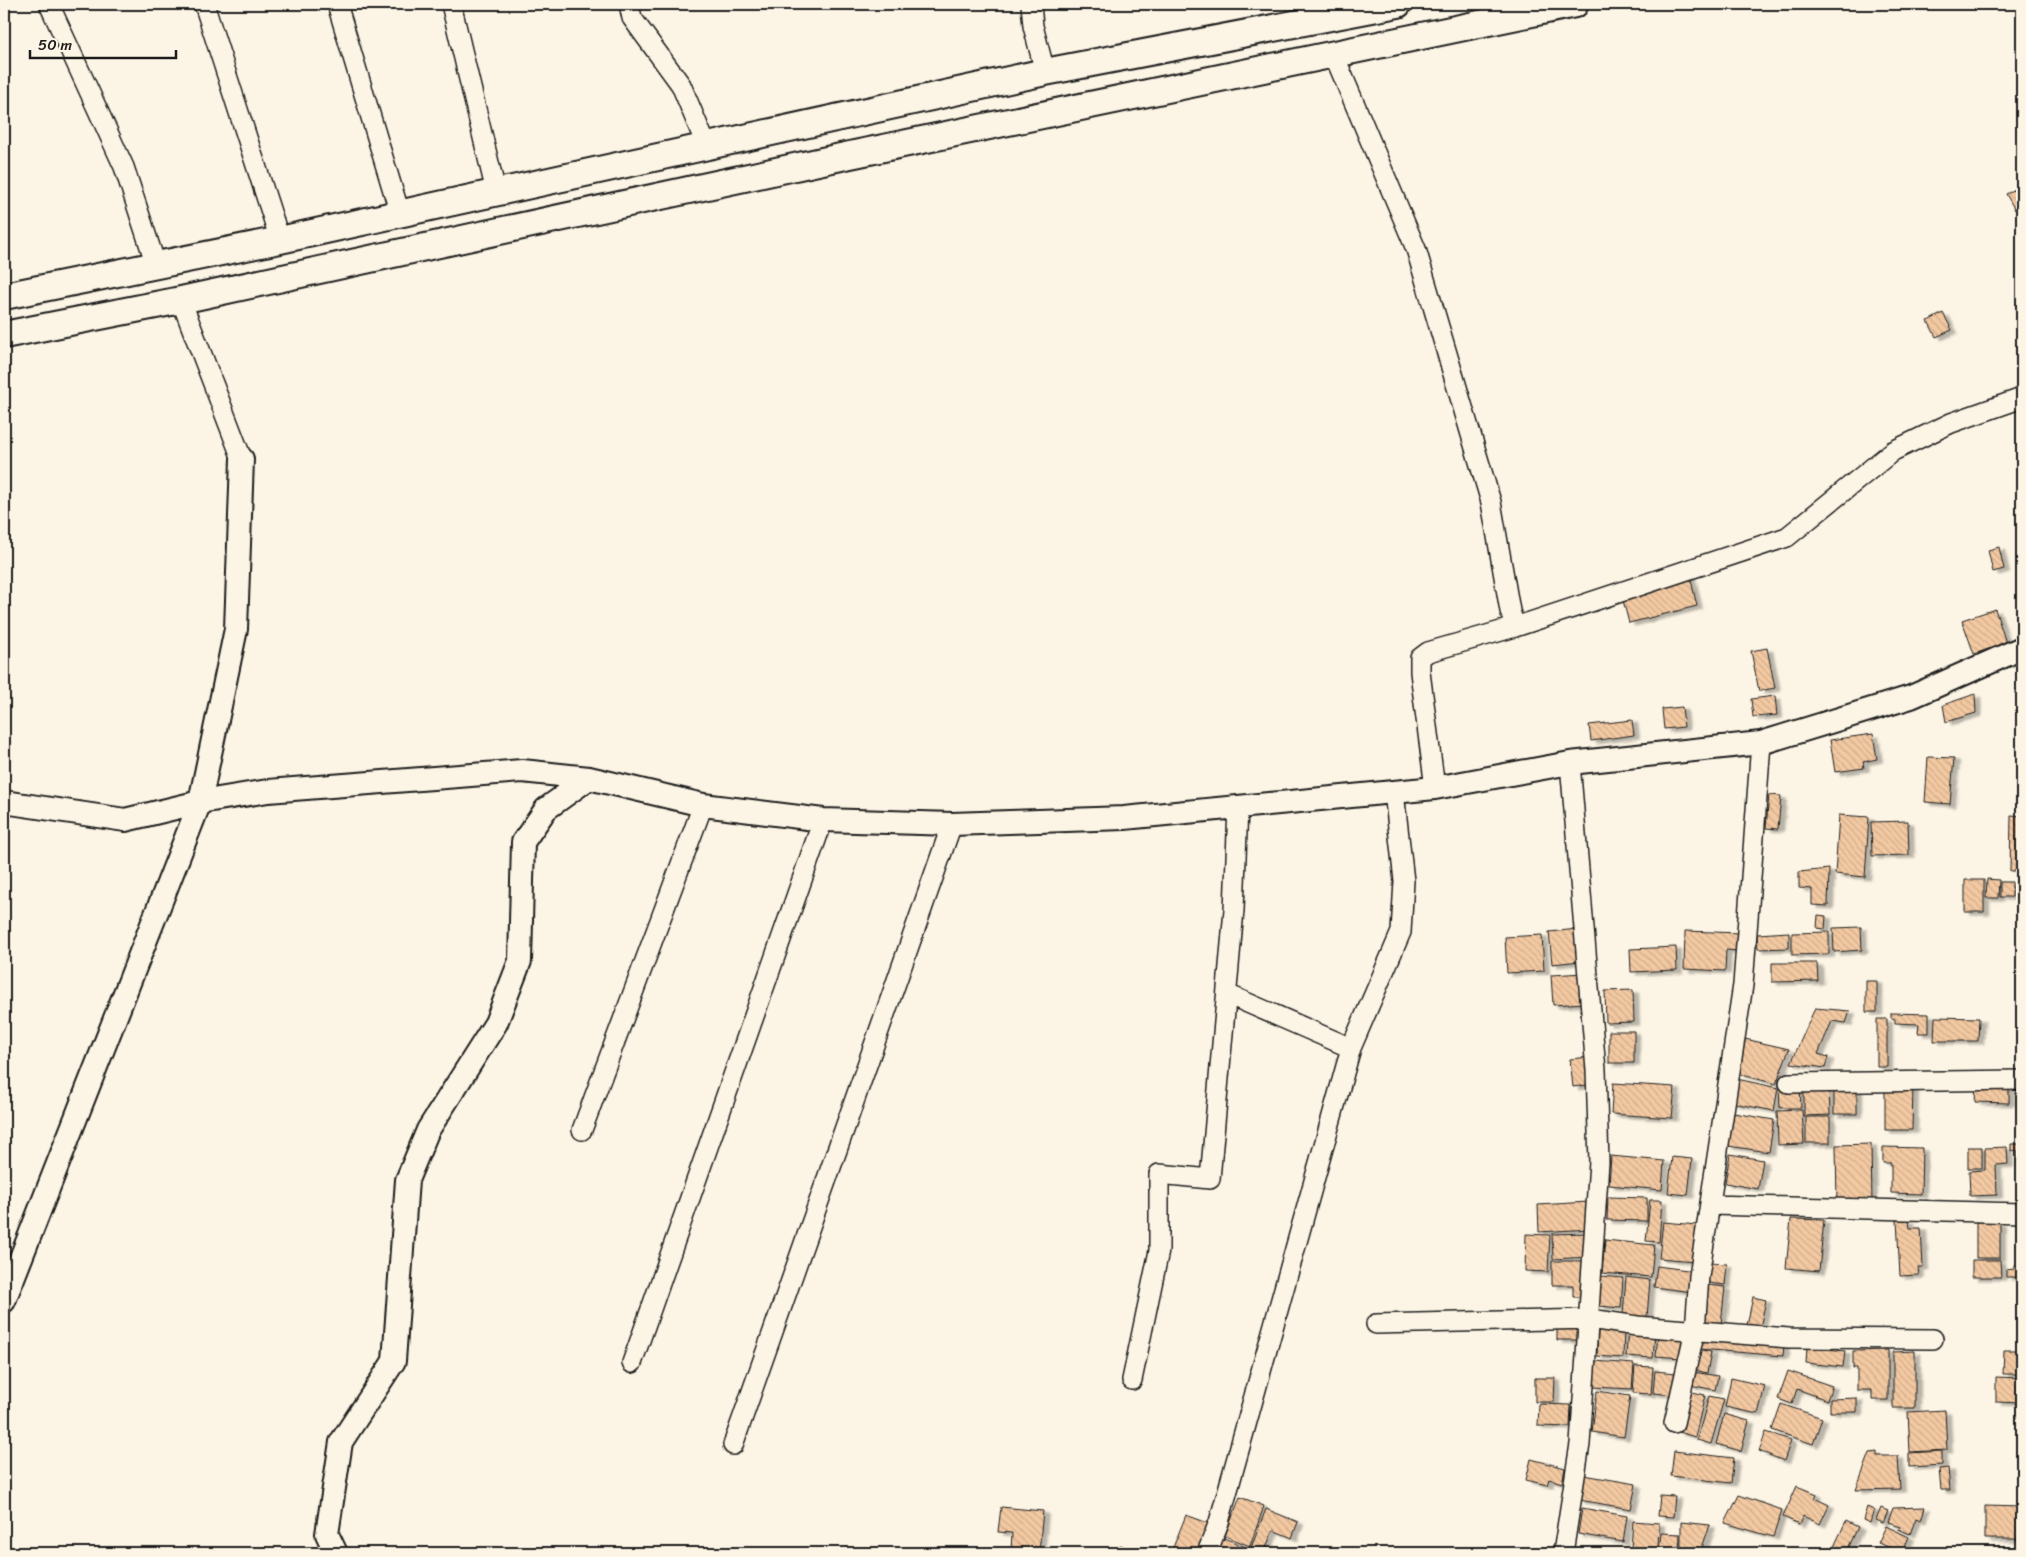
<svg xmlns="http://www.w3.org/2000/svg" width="2026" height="1557" font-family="Sriracha,sans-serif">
	<defs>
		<pattern id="building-back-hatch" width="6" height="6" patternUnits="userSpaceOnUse" patternTransform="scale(1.25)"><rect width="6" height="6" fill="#f3c9a2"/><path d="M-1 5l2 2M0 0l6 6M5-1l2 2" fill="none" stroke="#d0ac8b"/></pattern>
		<filter id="shadow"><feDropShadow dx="5.5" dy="3" stdDeviation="1" flood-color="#0004"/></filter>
	</defs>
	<rect width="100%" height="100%" fill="#fcf5e5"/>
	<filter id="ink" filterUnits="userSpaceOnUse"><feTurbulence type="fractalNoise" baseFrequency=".02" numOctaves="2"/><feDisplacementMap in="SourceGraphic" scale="10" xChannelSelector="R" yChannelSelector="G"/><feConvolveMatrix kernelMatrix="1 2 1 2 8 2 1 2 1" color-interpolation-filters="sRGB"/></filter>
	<g filter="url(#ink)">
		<path fill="url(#building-back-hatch)" stroke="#1c1c1c" filter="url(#shadow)" d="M2019 187 2022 193V206L2015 210 2006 194Z
			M1943 313 1952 330 1936 337 1928 321Z
			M1999 547 2004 569 1993 572 1988 550Z
			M1690 576 1697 606 1629 623 1621 593Z
			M1995 609 2006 643 1974 654 1962 620Z
			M1767 648 1775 688 1759 691 1751 651Z
			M1975 694 1976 713 1946 722 1943 705Z
			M1775 696 1777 715 1753 717 1751 699Z
			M1682 707 1684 727 1664 729 1662 709Z
			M1632 720 1634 735 1591 741 1589 725Z
			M1873 734 1877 759 1863 762 1864 768 1835 772 1830 740Z
			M1928 757 1954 758 1950 804 1925 802Z
			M1769 795 1781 796 1778 829 1766 828Z
			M1839 815 1869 817 1865 877 1835 874Z
			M2011 815 2022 816V871H2010Z
			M1908 821 1909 855 1872 856 1871 822Z
			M1829 869 1828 906 1812 905V889L1799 888V872Z
			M1987 879 1999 880 1998 898H1986Z
			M1965 880H1984V912H1965Z
			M2000 882H2012V897H2000Z
			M1818 915 1826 916 1825 929 1817 928Z
			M1861 927 1862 950 1834 952 1833 928Z
			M1578 929 1581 961 1552 964 1549 932Z
			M1685 931 1740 933 1739 951 1726 950 1725 971 1684 969Z
			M1789 932V948L1758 949 1757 934Z
			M1829 932V954L1792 955V933Z
			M1542 935 1544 971 1507 973 1505 937Z
			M1676 947 1677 970 1631 972 1630 949Z
			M1772 963H1817L1818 981 1772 982Z
			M1583 973 1585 1003 1553 1005 1551 975Z
			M1866 981H1877V1012H1866Z
			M1633 990 1634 1022 1606 1023 1605 991Z
			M1815 1008 1850 1011 1846 1023 1832 1021 1818 1054 1828 1057 1825 1068 1791 1063Z
			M1891 1013 1929 1014V1033H1918L1919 1024 1895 1023V1019L1891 1018Z
			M1935 1017 1979 1018 1978 1041H1934Z
			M1877 1019H1887V1067H1877Z
			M1609 1031H1634V1063H1609Z
			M1745 1039 1789 1049 1776 1084 1739 1074Z
			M1590 1057 1593 1084 1573 1087 1570 1059Z
			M1737 1079 1778 1088 1774 1111 1733 1103Z
			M1613 1083 1675 1087 1672 1118 1611 1114Z
			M1800 1085 1801 1108H1780L1779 1086Z
			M1834 1086H1857V1114H1834Z
			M1885 1086H1913L1912 1130H1885Z
			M1976 1086H2009V1103L1975 1102Z
			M1804 1087H1829L1830 1115 1804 1116Z
			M1802 1110 1804 1144 1778 1145 1777 1111Z
			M1734 1113 1774 1120 1769 1152 1728 1146Z
			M1806 1117H1830V1143H1806Z
			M1871 1144 1872 1203 1837 1204 1836 1145Z
			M2011 1144H2022V1168H2018L2017 1150 2011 1151Z
			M1883 1147 1922 1148 1921 1194 1891 1193V1163H1883Z
			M1968 1147H1982V1168H1968Z
			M2007 1147 2008 1164 1996 1165 1997 1195 1970 1196 1969 1171 1985 1170V1148Z
			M1730 1154 1763 1160 1758 1189 1725 1183Z
			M1611 1156 1664 1161 1662 1190 1609 1185Z
			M1672 1157 1692 1159 1688 1195 1668 1193Z
			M1608 1197 1647 1198V1221L1607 1220Z
			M1650 1200H1662L1659 1242 1646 1241Z
			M1589 1202 1590 1229 1539 1232 1538 1205Z
			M1791 1219 1824 1220 1819 1271 1786 1268Z
			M1897 1220H1909L1910 1228H1921L1923 1267H1918L1919 1275 1900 1276Z
			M1663 1222 1698 1225 1695 1261 1659 1258Z
			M1976 1222H2000V1258H1976Z
			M1589 1233 1590 1257 1553 1259 1552 1234Z
			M1526 1234 1550 1235 1548 1272 1525 1271Z
			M1605 1240 1654 1245 1651 1277 1602 1273Z
			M1972 1260H2000L2001 1277H1972Z
			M1552 1261H1589L1586 1297H1573V1285H1552Z
			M1710 1263 1727 1264 1725 1285 1708 1283Z
			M2022 1265V1277H2006V1270L2014 1269V1266Z
			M1657 1266 1695 1271 1692 1292 1654 1287Z
			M1601 1276 1623 1278 1621 1308 1599 1306Z
			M1626 1277 1650 1280 1647 1317 1623 1315Z
			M1708 1285 1725 1287 1721 1324 1703 1322Z
			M1753 1297 1766 1300 1760 1328 1747 1325Z
			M1557 1323 1585 1324 1584 1340H1557Z
			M1598 1328 1624 1329 1623 1358 1597 1356Z
			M1628 1330 1655 1332 1653 1358 1626 1356Z
			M1658 1334 1683 1336 1682 1358 1656 1356Z
			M1701 1338 1784 1345 1783 1356 1700 1349Z
			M1807 1347 1845 1351 1843 1367 1806 1363Z
			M1698 1349 1711 1352 1707 1373 1694 1370Z
			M1888 1350V1400H1872V1390H1857V1368H1853V1351Z
			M2004 1350H2022V1374H2003Z
			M1915 1351V1408H1893V1352Z
			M1595 1361 1634 1364 1632 1389 1593 1387Z
			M1635 1366 1653 1367 1651 1394 1633 1393Z
			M1655 1371 1676 1373 1674 1395 1653 1393Z
			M1788 1371 1832 1386 1827 1400 1797 1389 1792 1404 1778 1399Z
			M1693 1372 1718 1376 1715 1390 1690 1385Z
			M1996 1377 2022 1378V1403L1996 1402Z
			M1535 1378H1555L1554 1402H1535Z
			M1731 1378 1765 1386 1758 1414 1725 1407Z
			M1597 1391 1630 1396 1624 1437 1592 1432Z
			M1689 1391 1705 1395 1695 1437 1678 1432Z
			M1709 1396 1724 1399 1711 1444 1697 1440Z
			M1857 1398V1412H1830V1399Z
			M1539 1404 1571 1405 1570 1427 1538 1426Z
			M1781 1404 1822 1418 1813 1444 1772 1430Z
			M1945 1410 1947 1450 1910 1452 1908 1412Z
			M1724 1414 1749 1421 1741 1451 1716 1444Z
			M1766 1432 1791 1440 1784 1461 1759 1451Z
			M1674 1451 1734 1458 1731 1483 1671 1476Z
			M1942 1451V1465L1909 1467V1453Z
			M1877 1452V1456H1898L1900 1489 1856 1490 1870 1453Z
			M1531 1459 1565 1468 1562 1483 1549 1479 1547 1485 1526 1480Z
			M1948 1468 1950 1490H1941L1939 1469Z
			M1584 1475 1636 1484 1631 1509 1579 1500Z
			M1797 1486 1816 1494 1814 1498 1829 1505 1820 1524 1803 1516 1799 1524 1783 1517Z
			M1660 1495 1675 1496 1673 1517 1658 1516Z
			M1739 1495 1782 1510 1773 1537 1725 1523Z
			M1240 1497 1264 1506 1250 1546 1225 1536Z
			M1985 1506 2022 1507V1539H1985Z
			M1001 1507 1043 1511 1039 1552 1011 1550 1012 1533 998 1532Z
			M1867 1507 1874 1510 1870 1523 1863 1520Z
			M1925 1507 1921 1520 1916 1518 1910 1534 1898 1529 1900 1526 1888 1522 1893 1508Z
			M1582 1508 1627 1516 1623 1542 1578 1534Z
			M1881 1508 1888 1511 1883 1523 1876 1520Z
			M1266 1509 1298 1522 1292 1538 1273 1530 1264 1553 1251 1548Z
			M1186 1515 1208 1523 1197 1553H1180L1172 1550Z
			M1633 1521 1659 1523 1658 1549 1631 1548Z
			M1846 1521 1858 1527 1846 1553H1831Z
			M1681 1522 1710 1525 1700 1553H1681Z
			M1886 1526 1909 1537 1902 1553H1891L1889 1552 1891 1548 1878 1543Z
			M1661 1533 1680 1534 1679 1553H1659Z
			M1224 1538 1253 1550 1252 1553H1217Z
			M1120 1545 1140 1552V1553H1117Z"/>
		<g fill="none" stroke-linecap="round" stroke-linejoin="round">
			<g stroke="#1c1c1c" stroke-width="22">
				<path id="minor" d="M49 4 124 167 156 265
					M204 4 280 240
					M337 4 400 214
					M451 4 496 192
					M629 4 632 18 681 85 707 147
					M1031 4 1033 26 1045 72
					M1334 55 1416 249 1491 502 1510 611 1515 627
					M181 300 242 459
					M1435 788 1420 672V658L1428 652 1515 627 1787 537 1893 451 1951 423 2022 398
					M1227 994 1351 1048
					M1789 1083 2022 1080
					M582 1130 703 805
					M1711 1205 2022 1213
					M1376 1324 1590 1319 1637 1326 1789 1338 1933 1339
					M632 1363 823 820
					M1132 1380 1159 1251V1174L1210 1179 1234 910 1238 807
					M1674 1423 1695 1330 1699 1276 1743 985 1761 743
					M733 1445 952 824
					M1207 1553 1219 1522 1351 1048 1401 932 1404 881 1394 792
					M1563 1553 1580 1444 1599 1162 1596 1070 1570 763"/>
			</g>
			<g stroke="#1c1c1c" stroke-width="26">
				<path id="tertiary" d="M4 802 125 820 200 802 268 791 522 771 589 778 703 805 823 820 952 824 1124 818 1435 788 1570 763 1761 743 1911 697 2022 648
					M4 1301 200 802 236 629 242 459
					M336 1553 327 1534 341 1442 394 1361 407 1180 428 1130 496 1023 520 961 523 842 546 809 589 778"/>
			</g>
			<g stroke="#1c1c1c" stroke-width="30">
				<path id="secondary" d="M4 296 280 240 1045 72 1398 4
					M4 335 181 300 850 155 1575 4"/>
			</g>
			<use href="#minor" stroke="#fcf5e5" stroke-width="19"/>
			<use href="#tertiary" stroke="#fcf5e5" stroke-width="22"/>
			<use href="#secondary" stroke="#fcf5e5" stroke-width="26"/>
		</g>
	</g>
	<rect width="2026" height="1557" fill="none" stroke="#fcf5e5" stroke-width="20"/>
	<rect x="10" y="10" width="2006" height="1537" fill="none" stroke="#1c1c1c" stroke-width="2" filter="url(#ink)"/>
	<path d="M30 50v8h146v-8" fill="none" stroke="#1c1c1c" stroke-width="2.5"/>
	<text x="38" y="50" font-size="15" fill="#1c1c1c" stroke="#fcf5e5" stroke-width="4" paint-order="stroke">50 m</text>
</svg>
